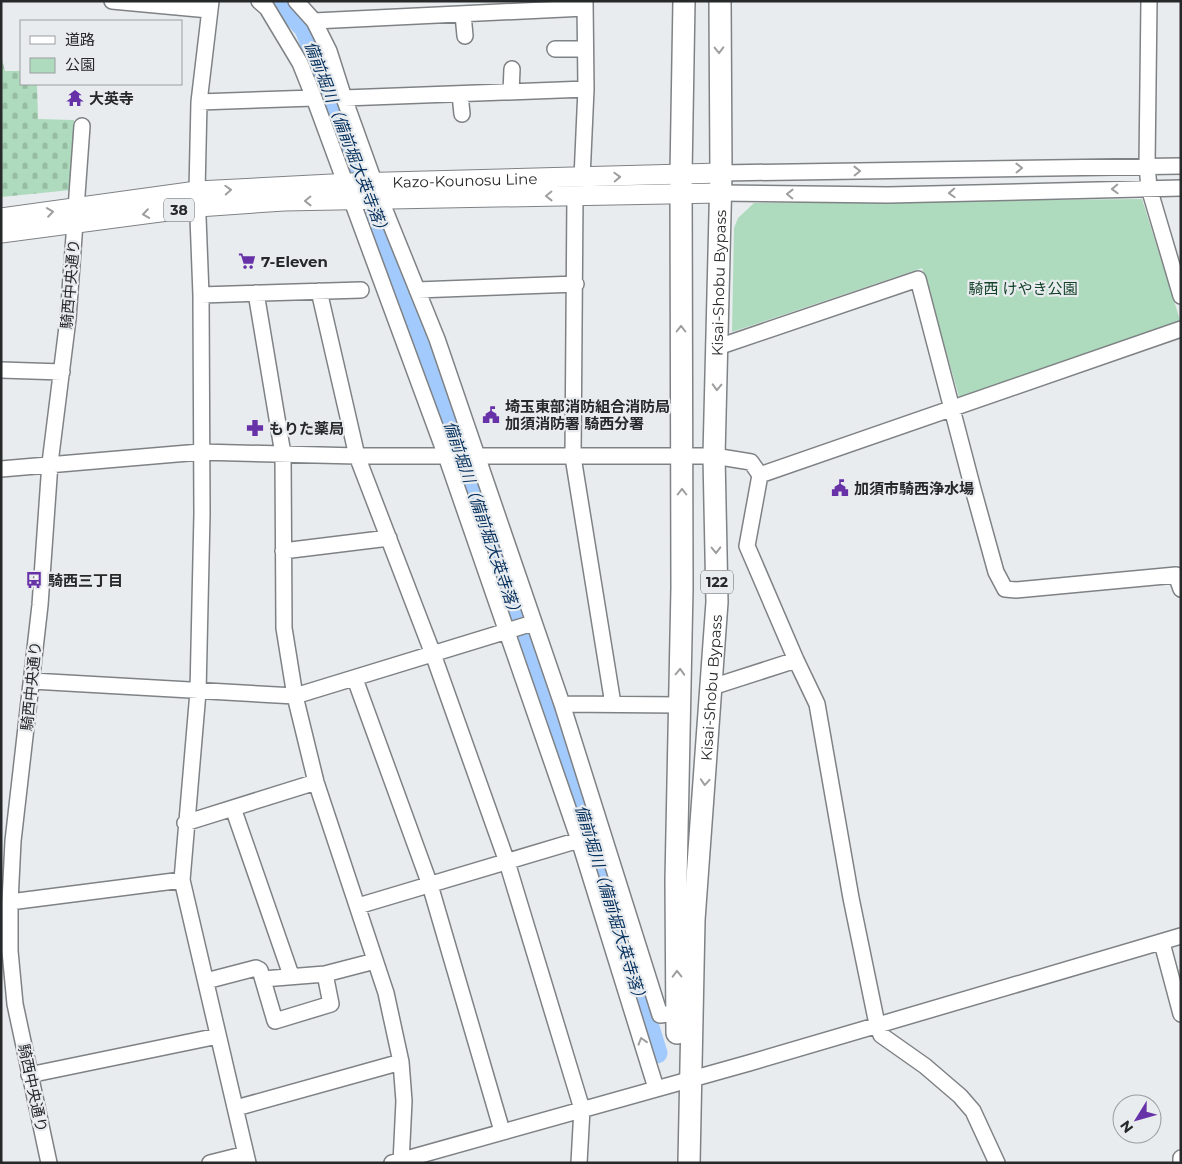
<svg xmlns="http://www.w3.org/2000/svg" width="1182" height="1164" font-family="Montserrat,'Noto Sans JP',sans-serif">
	<defs>
		<pattern id="cemetery-stones" width="16" height="16" patternUnits="userSpaceOnUse" patternTransform="scale(1.25)"><rect width="16" height="16" fill="#aedbbd"/><path d="M2 7V4a2 2 0 0 1 4 0v3zM10 15v-3a2 2 0 0 1 4 0v3z" fill="#96bca2"/></pattern>
	</defs>
	<rect width="100%" height="100%" fill="#e9ecef"/>
	<path fill="url(#cemetery-stones)" d="M2 59 5 71H21V84H37L38 119 74 120 71 190 1 197Z"/>
	<path fill="#aedbbd" d="M1142 199 1180 320 962 407 922 268 732 332 734 228 738 218 754 203Z"/>
	<g fill="none" stroke-linecap="round" stroke-linejoin="round">
		<path stroke="#a2cafd" stroke-width="21" d="M280 1 305 29 350 142 406 304 487 527 585 820 657 1053"/>
		<g stroke="#7f8285" stroke-width="18">
			<path id="minor" d="M112 1 209 10
				M211 1 199 102 197 191 201 295 202 514 198 692 182 880 248 1163
				M259 1 267 8 300 63 314 98 446 456 579 840 358 906
				M296 1 314 21 329 51 344 98 380 198 437 339 562 704 660 1015 677 1013
				M1149 1 1147 165 1149 188 1181 296
				M463 14 465 36
				M314 21 585 8
				M555 49H585
				M511 92 512 69
				M460 94 462 114
				M344 98 586 89
				M199 102 314 98
				M721 173 1181 166
				M582 178 586 89 585 1
				M720 193 888 195 1181 188
				M575 195 573 457 613 704
				M417 290 576 284
				M319 291 357 456 433 654 507 862 582 1109 579 1163
				M256 293 283 454 284 628 295 696 316 782 386 993 401 1062 404 1101 401 1163
				M201 295 361 290
				M718 347 918 279 973 489 996 572 1005 589 1016 590 1176 575 1181 589
				M1 370 62 372
				M1 469 200 452 357 456H714L751 462 760 475 747 546 796 660 817 704 851 898 877 1024 881 1035 925 1066 960 1096 973 1111 997 1163
				M760 475 1181 329
				M283 551 389 538
				M355 679 430 885 502 1131
				M32 681 295 696 533 623
				M712 687 796 660
				M562 704 679 705
				M233 808 291 975
				M185 823 316 782
				M579 840 656 1088
				M10 902 182 880
				M1162 943 1181 1014
				M325 974 375 961
				M206 981 256 968 260 970 275 1021 331 1004 325 974 263 979
				M29 1075 218 1036
				M236 1108 401 1062
				M49 1163 15 1004 10 951V902L13 841 40 605 50 463 68 319 82 126
				M210 1163 246 1154
				M392 1163 749 1063 1181 936
				M1181 1163V1158"/>
		</g>
		<g stroke="#7f8285" stroke-width="21">
			<g id="major">
				<path id="s1" d="M1 218 197 191 351 183 721 173"/>
				<path d="M1 233 198 207 284 201 720 193"/>
			</g>
		</g>
		<g stroke="#7f8285" stroke-width="24">
			<g id="highway">
				<path d="M677 1033 676 880 682 588 681 174 684 1"/>
				<path id="s2" d="M689 1163 694 920 717 602 714 456 721 173 720 1"/>
			</g>
		</g>
		<use href="#minor" stroke="#fff" stroke-width="15"/>
		<use href="#major" stroke="#fff" stroke-width="19"/>
		<use href="#highway" stroke="#fff" stroke-width="21"/>
	</g>
	<defs><path id="oneway-chevron" d="M-2-3.5L2.5 0L-2 3.5" fill="none" stroke-width="1.6" stroke-linecap="round" stroke-linejoin="round" transform="scale(1.25)"/></defs>
	<g stroke="#9e9e9f">
		<use href="#oneway-chevron" transform="translate(719 50) rotate(89)"/>
		<use href="#oneway-chevron" transform="translate(1019 168) rotate(-1)"/>
		<use href="#oneway-chevron" transform="translate(857 171) rotate(-1)"/>
		<use href="#oneway-chevron" transform="translate(617 177) rotate(-2)"/>
		<use href="#oneway-chevron" transform="translate(1115 189) rotate(178)"/>
		<use href="#oneway-chevron" transform="translate(228 190) rotate(-3)"/>
		<use href="#oneway-chevron" transform="translate(952 193) rotate(178)"/>
		<use href="#oneway-chevron" transform="translate(790 194) rotate(-179)"/>
		<use href="#oneway-chevron" transform="translate(549 196) rotate(179)"/>
		<use href="#oneway-chevron" transform="translate(308 201) rotate(179)"/>
		<use href="#oneway-chevron" transform="translate(50 212) rotate(-8)"/>
		<use href="#oneway-chevron" transform="translate(146 214) rotate(172)"/>
		<use href="#oneway-chevron" transform="translate(681 329) rotate(-90)"/>
		<use href="#oneway-chevron" transform="translate(717 387) rotate(92)"/>
		<use href="#oneway-chevron" transform="translate(682 492) rotate(-90)"/>
		<use href="#oneway-chevron" transform="translate(716 550) rotate(89)"/>
		<use href="#oneway-chevron" transform="translate(680 672) rotate(-88)"/>
		<use href="#oneway-chevron" transform="translate(705 782) rotate(94)"/>
		<use href="#oneway-chevron" transform="translate(677 974) rotate(-91)"/>
		<use href="#oneway-chevron" transform="translate(642 1041) rotate(-107)"/>
	</g>
	<defs>
		<g id="temple-bare" transform="scale(1.35)"><path d="M0-6L5-2H3V0L6.5 2.5H4V6H1.5V3h-3V6H-4V2.5H-6.5L-3 0V-2H-5Z" fill="#6731a8" stroke="#e9ecef" stroke-width="2.5" paint-order="stroke"/></g>
		<g id="supermarket-bare" transform="scale(1.35)"><path d="M-6-5.5h2.5l.6 2H6L4.5 2H-2.5L-4.4-4H-6ZM-1.5 3.2a1.3 1.3 0 1 0 .1 0ZM3 3.2a1.3 1.3 0 1 0 .1 0Z" fill="#6731a8" stroke="#e9ecef" stroke-width="2.5" paint-order="stroke"/></g>
		<g id="civic-bare" transform="scale(1.35)"><path d="M-.6-6.5H3V-4.5H.6V-3L4-1V1h2V6H-6V1h2V-1L-.6-3ZM-1.2 2.5V6h2.4V2.5Z" fill="#6731a8" stroke="#e9ecef" stroke-width="2.5" paint-order="stroke"/></g>
		<g id="pharmacy-bare" transform="scale(1.35)"><path d="M-2-6h4v4h4v4h-4v4h-4v-4h-4v-4h4Z" fill="#6731a8" stroke="#e9ecef" stroke-width="2.5" paint-order="stroke"/></g>
		<g id="bus-bare" transform="scale(1.35)"><path d="M-5-6H5V4H4V6H2V4H-2V6H-4V4H-5ZM-3.5-4V0h7V-4ZM-3.5 1.2v1.5H-2V1.2ZM2 1.2v1.5H3.5V1.2Z" fill="#6731a8" stroke="#e9ecef" stroke-width="2.5" paint-order="stroke"/></g>
	</defs>
	<g fill-rule="evenodd">
		<use href="#temple-bare" x="75" y="98"/>
		<use href="#supermarket-bare" x="247" y="261"/>
		<use href="#civic-bare" x="491" y="415"/>
		<use href="#pharmacy-bare" x="255" y="428"/>
		<use href="#civic-bare" x="840" y="488"/>
		<use href="#bus-bare" x="34" y="580"/>
	</g>
	<g text-anchor="middle" dominant-baseline="central" stroke-width="4.5" stroke-linejoin="round" paint-order="stroke">
		<g fill="#e9ecef" stroke="#616364" stroke-width="1">
			<rect x="164" y="198.5" width="30" height="23" rx="4"/>
			<rect x="701" y="570.5" width="32" height="23" rx="4"/>
		</g>
		<g font-size="14" font-weight="bold" fill="#272829">
			<text x="179" y="210">38</text>
			<text x="717" y="582">122</text>
		</g>
		<g font-size="15" font-weight="bold" fill="#272829" stroke="#e9ecef" text-anchor="start">
			<text x="89" y="98">大英寺</text>
			<text x="261" y="261">7-Eleven</text>
			<text x="505" y="406">埼玉東部消防組合消防局<tspan x="505" dy="17">加須消防署 騎西分署</tspan></text>
			<text x="269" y="428">もりた薬局</text>
			<text x="854" y="488">加須市騎西浄水場</text>
			<text x="48" y="580">騎西三丁目</text>
		</g>
		<g font-size="15" fill="#272829" stroke="#e9ecef">
			<text stroke="none"><textPath href="#s1" startOffset="466">Kazo-Kounosu Line</textPath></text>
			<text stroke="none"><textPath href="#s2" startOffset="881">Kisai-Shobu Bypass</textPath></text>
			<text transform="translate(70 284) rotate(-85)">騎西中央通り</text>
			<text transform="translate(31 686) rotate(-84)">騎西中央通り</text>
			<text stroke="none"><textPath href="#s2" startOffset="476">Kisai-Shobu Bypass</textPath></text>
			<text transform="translate(33 1088) rotate(78)">騎西中央通り</text>
		</g>
		<g font-size="15" fill="#134228" stroke="#e9ecef">
			<text x="1023" y="288">騎西 けやき公園</text>
		</g>
		<g font-size="16" font-style="italic" fill="#06305d" stroke="#e9ecef">
			<text transform="translate(347 139) rotate(69)">備前堀川（備前堀大英寺落）</text>
			<text transform="translate(483 520) rotate(71)">備前堀川（備前堀大英寺落）</text>
			<text transform="translate(611 905) rotate(73)">備前堀川（備前堀大英寺落）</text>
		</g>
	</g>
	<rect width="1182" height="1164" fill="none" stroke="#272829" stroke-width="5"/>
	<rect x="20" y="20" width="162" height="65" fill="#e9ecef" stroke="#9b9ea0"/>
	<rect x="30" y="36" width="25" height="8" fill="#ffffff" stroke="#9b9ea0"/>
	<text x="65" y="45" font-size="15" fill="#272829">道路</text>
	<rect x="30" y="58" width="25" height="15" fill="#aedbbd" stroke="#9b9ea0"/>
	<text x="65" y="70" font-size="15" fill="#272829">公園</text>
	<g transform="translate(1137 1119) rotate(233)"><circle r="24" fill="#e9ecef" stroke="#9b9ea0"/>
	<path d="M0-4L9 19L0 12L-9 19Z" fill="#6731a8"/>
	<text y="-8" font-size="14" font-weight="bold" text-anchor="middle" fill="#272829">N</text>
	</g>
</svg>
